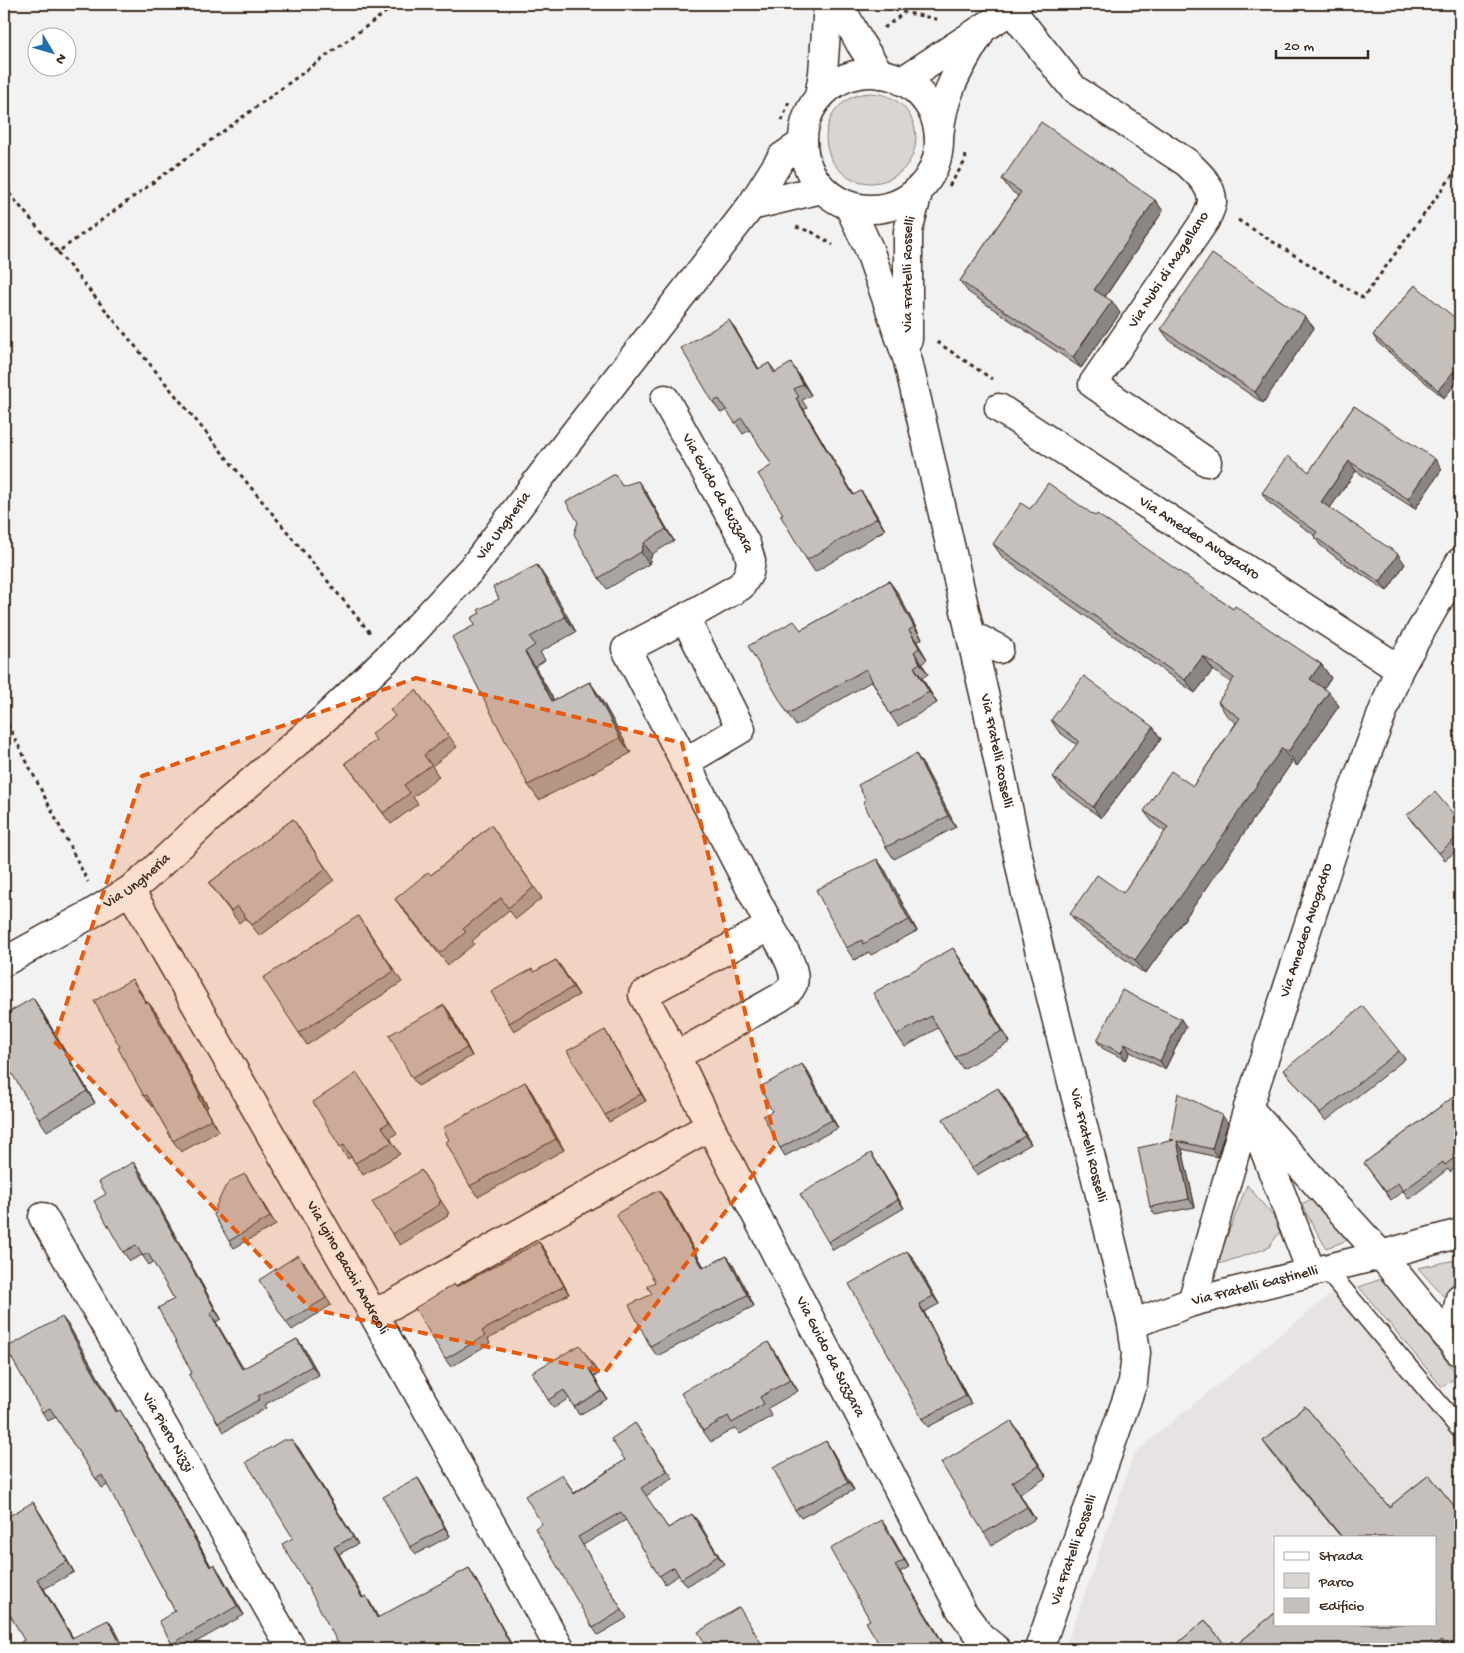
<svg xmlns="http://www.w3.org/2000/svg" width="1464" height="1653" font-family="'Gochi Hand',sans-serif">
	<rect width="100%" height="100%" fill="#f3f2f2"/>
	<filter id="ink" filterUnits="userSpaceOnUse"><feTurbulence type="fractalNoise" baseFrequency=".02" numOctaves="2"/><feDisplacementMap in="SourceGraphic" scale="10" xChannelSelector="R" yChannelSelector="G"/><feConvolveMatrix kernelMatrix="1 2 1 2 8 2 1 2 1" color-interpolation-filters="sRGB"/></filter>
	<g filter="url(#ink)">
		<path fill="#e6e3e2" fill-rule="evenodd" d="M1341 1286 1460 1429V1649H1065L1134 1454 1180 1415ZM1275 1537H1435V1624H1275Z"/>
		<path fill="#d8d5d2" stroke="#8a8078" d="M826 138a45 45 0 1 1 90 0a45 45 0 1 1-90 0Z
			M1247 1185 1283 1228 1268 1248 1216 1265Z
			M1314 1198 1348 1240 1326 1248 1301 1204Z
			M1460 1259V1266L1446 1299 1418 1268Z
			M1384 1278 1458 1376 1442 1387 1359 1287Z"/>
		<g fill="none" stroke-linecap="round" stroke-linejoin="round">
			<g stroke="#3b2a1e" stroke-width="21">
				<path id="service" d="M1325 1268 1460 1429"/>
			</g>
			<g stroke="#3b2a1e" stroke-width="31">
				<g id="minor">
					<path d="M1011 10 1074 89 1186 162C1198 173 1213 186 1212 203 1211 208 1208 214 1206 219L1093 384 1207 462"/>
					<path d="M902 81 1011 10 1018 4"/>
					<path d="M939 137C942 96 958 69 979 35"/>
					<path d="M751 206 822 189"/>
					<path id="s1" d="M665 399 746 544 751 561 749 573 741 586 685 618"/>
					<path id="s2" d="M999 408 1399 669"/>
					<path d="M971 635 999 649"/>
					<path d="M684 763 741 729 685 618 626 649 770 926"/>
					<path id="s3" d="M130 890C275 1142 421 1394 560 1649"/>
					<path id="s4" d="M4 962 89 915 130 890 143 880 216 812 324 719 403 643 475 565 542 475 751 206 782 157 803 143"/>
					<path id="s5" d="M676 1056 779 998C785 994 790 991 793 984 798 968 778 941 770 926L643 995 676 1056 710 1126 961 1610 981 1637 996 1649"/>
					<path d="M1248 1108 1381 1255 1460 1352"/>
					<path d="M1254 1123 1311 1271"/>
					<path id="s6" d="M43 1217 292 1649"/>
					<path id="s7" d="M1192 1302 1248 1108 1351 796 1399 669 1460 562"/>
					<path d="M373 1312 390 1306 710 1126"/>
					<path id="s8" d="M1132 1324 1192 1302 1381 1255 1460 1233"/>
					<path d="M1457 1349 1455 1324 1460 1298"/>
				</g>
			</g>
			<g stroke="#3b2a1e" stroke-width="31">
				<g id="tertiary">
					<path d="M839 4 860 43 880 74"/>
					<circle cx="871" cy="141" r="68"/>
					<path d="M819 97 823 73 828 4"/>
					<path id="s9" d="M849 206 869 249 908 361 988 711 1028 904 1132 1324 1136 1353 1133 1382 1039 1649"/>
					<path id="s10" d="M908 339V231L919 189"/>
				</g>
			</g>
			<path stroke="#3b2a1e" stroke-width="3" stroke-dasharray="4 4" stroke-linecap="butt" d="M880 4 884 8 941 20
				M884 28 905 12
				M782 121 789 101
				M949 186 966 160 965 152
				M4 187 58 252 397 4
				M4 198 9 194
				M1238 220 1363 298 1460 165
				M796 227 812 232 833 245
				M58 252 371 634
				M937 342 992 379
				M4 717 88 882"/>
			<use href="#service" stroke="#fff" stroke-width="18"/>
			<use href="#minor" stroke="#fff" stroke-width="28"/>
			<use href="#tertiary" stroke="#fff" stroke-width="28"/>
		</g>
		<path fill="#aaa5a3" stroke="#3b2a1e" d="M1002 179 1155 200 1163 211 1105 297 1120 313 1081 368 968 292 960 281 1018 196 1010 190Z
			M1415 285 1444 398 1378 343 1373 335Z
			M1305 317 1314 328 1263 403 1169 340 1161 329Z
			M729 320 737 332 759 369 769 363 776 372 799 375 811 395 802 400 807 408 804 410 854 495 861 491 869 502 885 530 815 572 807 560 783 514 772 465 750 430 743 434 727 410 721 413 713 402Z
			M1354 406 1442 469 1415 509 1356 471 1330 508 1405 564 1387 591 1337 558 1320 545 1314 536V535L1268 502 1262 493 1309 472Z
			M623 486 646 492 674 541 652 554 649 564 607 589 599 578Z
			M1030 509 1095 516 1233 609 1321 664 1331 678 1323 688 1339 706 1297 766 1292 762 1206 889 1145 974 1080 927 1070 914 1123 893 1165 832 1154 824 1144 811 1193 786 1236 723 1227 716 1218 702 1231 683 1213 670 1195 693 1003 558 993 544Z
			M547 580 576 632 540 652 545 660 535 667 554 700 590 682 600 697 631 753 539 800 528 785 475 625 480 613Z
			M889 581 897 592 922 639 917 642 927 659 922 664 928 674 922 678 937 703 898 726 890 714 872 681 796 726 788 714 801 630Z
			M416 690 457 747 432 766 439 777 413 797 418 804 391 824 345 763 376 740Z
			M1051 720 1153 727 1161 739 1101 818 1061 788 1053 777 1077 745 1059 732Z
			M924 766 956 827 894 859 886 847Z
			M1407 815 1460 822V848L1445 860 1413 823Z
			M293 819 334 880 260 936 245 918 239 923 209 883Z
			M491 825 542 898 516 919 509 910 472 941 474 944 448 965 403 910 395 899 431 875Z
			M885 870 917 931 871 955 869 952 854 960 846 948Z
			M366 927 402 982 307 1045 299 1033Z
			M556 960 579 995 514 1031 509 1023 534 972Z
			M961 960 1010 1042 963 1069 955 1057 938 1028 905 1047 897 1035Z
			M132 979 140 991 147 1003 148 1002 157 1014 208 1107 206 1108 219 1131 181 1152 173 1141 154 1107H153L144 1096 120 1047Z
			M444 1005 450 1013 472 1056 418 1086 412 1078Z
			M41 1010 95 1103 47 1131 39 1119Z
			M1186 1027 1165 1069 1130 1052 1126 1060 1102 1048 1097 1041Z
			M605 1030 609 1037 646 1101 609 1122 605 1115Z
			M1399 1051 1405 1059 1326 1121 1290 1077 1284 1070Z
			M808 1072 838 1128 785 1156 780 1148 772 1111Z
			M525 1082 533 1094 564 1150 478 1197 470 1186Z
			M365 1085 397 1133 390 1138 400 1154 363 1175 351 1157 348 1159 340 1147Z
			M1460 1092V1165L1450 1172 1448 1169 1409 1199 1403 1191 1391 1200 1364 1163Z
			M1004 1096 1031 1144 977 1175 971 1168Z
			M1228 1123 1217 1157 1182 1149 1195 1207 1155 1215 1150 1207 1171 1141 1170 1139Z
			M871 1153 876 1161 904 1208 833 1250 828 1242Z
			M421 1170 449 1213 447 1214 448 1216 400 1245 392 1234Z
			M140 1171 221 1319 216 1322 243 1369 297 1339 304 1348 319 1375 264 1405 266 1408 224 1432 218 1423 192 1373 174 1299 154 1262 149 1265 142 1255 130 1261 123 1252 106 1194Z
			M245 1174 250 1182 276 1225 234 1248 229 1241Z
			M659 1190 666 1200 704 1267 727 1256 734 1266 754 1306 657 1356 650 1346 652 1294 655 1282Z
			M539 1242 545 1250 569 1294 488 1339 490 1343 451 1367 445 1359 456 1287Z
			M907 1251 913 1258 939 1304 924 1312 971 1404 928 1427 922 1419Z
			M304 1262 331 1305 292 1330 286 1322Z
			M69 1326 117 1411 126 1419 162 1477 211 1566 220 1573 244 1615 184 1649H176L172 1644 175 1611 108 1485 102 1488 56 1417 48 1421 42 1412Z
			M585 1353 599 1374 594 1376 607 1399 579 1415 569 1398 554 1408 548 1400Z
			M776 1354 798 1391 768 1408 772 1416 740 1434 735 1428 711 1442 703 1431Z
			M1305 1406 1389 1507 1429 1475 1460 1513V1649H1182L1178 1643 1205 1620 1226 1646 1232 1641 1235 1646 1275 1613V1624H1435V1537H1341L1271 1452 1263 1441Z
			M1011 1421 1019 1432 1047 1477 1020 1494 1035 1519 992 1545 984 1533Z
			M635 1423 673 1478 646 1496 668 1528 692 1514 724 1564 687 1586 679 1575 665 1584 626 1520 583 1545 627 1618 598 1635 593 1628 542 1524 567 1482 574 1493 625 1460Z
			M826 1441 831 1449 854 1490 801 1518 795 1510Z
			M298 1447 358 1544 339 1554 363 1598 366 1596 371 1604 378 1618 469 1568 474 1576 341 1649 293 1538Z
			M418 1478 423 1486 450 1536 416 1554 410 1547Z
			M40 1513 74 1572 44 1589 73 1638 115 1630 125 1649H25L24 1640Z
			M881 1520 887 1528 909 1567 900 1572 947 1649H882L870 1620Z"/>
		<path fill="#8b8684" stroke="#3b2a1e" d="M1155 200 1163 211 1102 301 1094 290Z
			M1112 301 1120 313 1081 368 1073 357Z
			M1305 317 1314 328 1263 403 1255 392Z
			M729 320 737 332 766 381 758 369Z
			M791 363 799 375 811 395 803 384Z
			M1460 364V379L1444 398 1438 390Z
			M796 398 804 410 861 507 853 495Z
			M1435 459 1442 469 1415 509 1408 499Z
			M1349 461 1356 471 1328 511 1321 502Z
			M638 481 646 492 674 541 666 529Z
			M861 491 869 502 885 530 877 518Z
			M644 543 652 554 649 564 641 552Z
			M1398 554 1405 564 1387 591 1380 582Z
			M537 565 547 580 576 632 565 617Z
			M889 581 897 592 922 639 914 627Z
			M909 630 917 642 927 659 919 648Z
			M525 652 535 667 563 716 552 701Z
			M914 652 922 664 928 674 920 663Z
			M1203 656 1213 670 1195 693 1185 680Z
			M1321 664 1331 678 1320 693 1310 679Z
			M914 667 922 678 937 703 929 692Z
			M590 682 600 697 631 753 620 738Z
			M1329 692 1339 706 1297 766 1288 752Z
			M1153 727 1161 739 1101 818 1093 807Z
			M1282 748 1292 762 1206 889 1145 974 1135 960Z
			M916 754 924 766 956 827 948 816Z
			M877 859 885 870 917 931 909 920Z
			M953 948 961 960 1010 1042 1002 1031Z
			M556 960 562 968 579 995 573 987Z
			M132 979 140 991 154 1015 146 1003Z
			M33 998 41 1010 95 1103 87 1091Z
			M148 1002 157 1014 208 1107 200 1096Z
			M444 1005 450 1013 472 1056 467 1048Z
			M1181 1019 1186 1027 1165 1069 1160 1061Z
			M605 1030 609 1037 646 1101 641 1094Z
			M1125 1044 1130 1052 1126 1060 1121 1053Z
			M802 1064 808 1072 838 1128 832 1120Z
			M525 1082 533 1094 564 1150 556 1139Z
			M998 1088 1004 1096 1031 1144 1025 1136Z
			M198 1097 206 1108 219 1131 211 1119Z
			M1222 1115 1228 1123 1217 1157 1212 1149Z
			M1177 1141 1182 1149 1195 1207 1189 1199Z
			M871 1153 876 1161 904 1208 898 1200Z
			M133 1162 140 1171 221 1319 215 1310Z
			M245 1174 250 1182 276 1225 270 1217Z
			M659 1190 666 1200 710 1278 703 1268Z
			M539 1242 545 1250 569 1294 564 1286Z
			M907 1251 913 1258 939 1304 933 1296Z
			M727 1256 734 1266 754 1306 747 1295Z
			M919 1304 924 1312 971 1404 966 1396Z
			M210 1313 216 1322 249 1378 242 1369Z
			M62 1317 69 1326 123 1421 116 1412Z
			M297 1339 304 1348 319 1375 312 1366Z
			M768 1342 776 1354 798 1391 790 1380Z
			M589 1369 594 1376 607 1399 602 1391Z
			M120 1410 162 1477 216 1576 210 1567Z
			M1011 1421 1019 1432 1047 1477 1039 1466Z
			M292 1440 298 1447 358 1544 353 1537Z
			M826 1441 831 1449 854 1490 848 1483Z
			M418 1478 423 1486 450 1536 445 1528Z
			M1012 1482 1020 1494 1035 1519 1027 1507Z
			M33 1502 40 1513 74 1572 67 1561Z
			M692 1514 698 1521 724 1564 718 1556Z
			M881 1520 887 1528 909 1567 904 1560Z
			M334 1547 339 1554 368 1606 362 1598Z
			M214 1564 220 1573 244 1615 237 1606Z
			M895 1565 900 1572 947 1649H946Z
			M469 1568 474 1576 514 1649H513Z
			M37 1579 44 1589 79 1648 72 1638Z
			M366 1596 371 1604 383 1626 377 1618Z
			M108 1620 115 1630 125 1649H123Z"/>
		<path fill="#c6c0bd" stroke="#3b2a1e" d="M1041 122 1155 200 1094 290 1112 301 1073 357 960 281 1021 192 1002 179Z
			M1212 254 1305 317 1255 392 1161 329Z
			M1415 285 1460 322V364L1438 390 1373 335Z
			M729 320 758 369 769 363 774 373 791 363 803 384 794 389 799 397 796 398 853 495 861 491 877 518 807 560 780 515 783 514 758 474 772 465 742 418 735 423 719 399 713 402 681 348Z
			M1354 406 1435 459 1408 499 1349 461 1321 502 1398 554 1380 582 1330 548 1314 536 1317 532 1262 493 1288 456 1309 472Z
			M615 474 622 486 638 481 666 529 644 543 641 552 599 578 574 534 578 522 566 502Z
			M1048 483 1095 516 1097 514 1233 609 1235 606 1321 664 1310 679 1329 692 1288 752 1282 748 1196 875 1135 960 1070 914 1097 875 1123 893 1168 827 1144 811 1171 771 1193 786 1240 718 1218 702 1234 678 1203 656 1185 680 993 544 1021 503 1030 509Z
			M537 565 565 617 530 637 535 645 525 652 552 701 590 682 620 738 528 785 452 637 475 625 471 618 480 613 478 610 499 599 493 587Z
			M889 581 914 627 909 630 919 648 914 652 920 663 914 667 929 692 890 714 866 669 788 714 748 646 794 621 801 630Z
			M1084 676 1153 727 1093 807 1053 777 1079 741 1051 720Z
			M416 690 449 736 424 755 431 765 404 785 410 793 383 813 345 763 376 740 371 734 395 716 390 710Z
			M916 754 948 816 886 847 863 802 866 800 858 785Z
			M1435 792 1460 822V835L1439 853 1407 815Z
			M293 819 326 869 252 925 237 906 231 911 209 883Z
			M491 825 534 887 508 908 501 898 463 929 466 932 440 953 395 899 428 872 431 875Z
			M877 859 909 920 863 944 862 940 846 948 816 890Z
			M358 916 394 971 299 1033 263 978Z
			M953 948 1002 1031 955 1057 931 1016 897 1035 873 993Z
			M556 960 573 987 509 1023 491 992 532 969 534 972Z
			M132 979 146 1003 148 1002 182 1062 200 1096 198 1097 211 1119 173 1141 147 1095 144 1096 139 1087 118 1048 120 1047 94 1001Z
			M1122 990 1181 1019 1160 1061 1125 1044 1121 1053 1097 1041Z
			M33 998 87 1091 39 1119 4 1060V1015Z
			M444 1005 467 1048 412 1078 389 1035Z
			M1363 1006 1399 1051 1320 1113 1284 1070Z
			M605 1030 641 1094 605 1115 567 1051Z
			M802 1064 832 1120 780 1148 763 1116 772 1111 760 1087Z
			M357 1073 389 1122 382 1127 392 1142 355 1163 344 1145 340 1147 313 1102Z
			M525 1082 556 1139 470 1186 446 1142 449 1140 443 1128Z
			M998 1088 1025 1136 971 1168 943 1119Z
			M1460 1092V1153L1445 1165 1443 1162 1403 1191 1398 1183 1386 1192 1364 1163Z
			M1178 1093 1222 1115 1212 1149 1177 1141 1189 1199 1150 1207 1138 1148 1174 1140 1170 1139Z
			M871 1153 898 1200 828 1242 800 1194Z
			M133 1162 215 1310 210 1313 242 1369 297 1339 312 1366 258 1396 260 1399 218 1423 189 1375 192 1373 158 1308 174 1299 148 1253 143 1256 136 1245 123 1252 94 1201 106 1194 99 1182Z
			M421 1170 441 1201 439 1202 440 1204 392 1234 372 1202Z
			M245 1174 270 1217 229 1241 214 1215 216 1206 225 1187 232 1180Z
			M659 1190 703 1268 727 1256 747 1295 650 1346 629 1305 652 1294 647 1286 655 1282 616 1214Z
			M539 1242 564 1286 482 1331 485 1336 445 1359 415 1308 454 1284 456 1287Z
			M907 1251 933 1296 919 1304 966 1396 922 1419 886 1350 849 1284Z
			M298 1255 326 1298 286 1322 259 1280Z
			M62 1317 116 1412 120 1410 156 1469 210 1567 214 1564 237 1606 172 1644 159 1621 175 1611 102 1475 96 1479 50 1408 42 1412 6 1348Z
			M768 1342 790 1380 760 1397 764 1404 732 1423 728 1416 703 1431 681 1393Z
			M580 1345 593 1366 589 1369 602 1391 574 1407 564 1390 548 1400 532 1372Z
			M1305 1406 1389 1507 1429 1475 1460 1513V1649H1448L1441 1640 1430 1649H1183L1178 1643 1205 1620 1226 1646 1232 1641 1235 1646 1275 1613V1624H1435V1537H1342L1263 1441Z
			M1011 1421 1039 1466 1012 1482 1027 1507 984 1533 941 1463Z
			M635 1423 667 1471 641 1488 668 1528 692 1514 718 1556 681 1579 674 1567 659 1576 621 1512 578 1537 622 1610 593 1628 535 1528 542 1524 525 1496 562 1474 574 1494 625 1460 611 1439Z
			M283 1440H292L353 1537 334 1547 362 1598 366 1596 377 1618 469 1568 513 1649H341L306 1583 282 1544 293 1538 246 1462Z
			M826 1441 848 1483 795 1510 773 1468Z
			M418 1478 445 1528 410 1547 383 1497Z
			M33 1502 67 1561 37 1579 72 1638 108 1620 123 1649H25L21 1642 24 1640 4 1604V1519Z
			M881 1520 904 1560 895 1565 946 1649H891L890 1648 888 1649H882L866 1622 870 1620 830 1549Z
			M739 1607 765 1649H709L698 1632Z"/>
	</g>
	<path fill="#e8590c" fill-opacity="0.2" stroke="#e8590c" stroke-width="4" stroke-dasharray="10 6" stroke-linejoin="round" d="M416 678 682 743 776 1144 605 1372 311 1309 54 1041 142 776Z"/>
	<g text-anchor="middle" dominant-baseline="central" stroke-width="5" stroke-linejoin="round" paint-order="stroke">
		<g font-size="15" fill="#3b2a1e" stroke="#fff">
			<text transform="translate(1169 270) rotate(-57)">Via Nubi di Magellano</text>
			<text stroke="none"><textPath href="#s10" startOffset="65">Via Fratelli Rosselli</textPath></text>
			<text stroke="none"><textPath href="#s1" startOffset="108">Via Guido da Suzzara</textPath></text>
			<text stroke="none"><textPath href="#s4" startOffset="668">Via Ungheria</textPath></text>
			<text stroke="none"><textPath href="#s2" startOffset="239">Via Amedeo Avogadro</textPath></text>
			<text stroke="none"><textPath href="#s9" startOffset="566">Via Fratelli Rosselli</textPath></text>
			<text stroke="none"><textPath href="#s4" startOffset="156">Via Ungheria</textPath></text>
			<text stroke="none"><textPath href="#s7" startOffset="389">Via Amedeo Avogadro</textPath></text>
			<text stroke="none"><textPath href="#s9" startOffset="971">Via Fratelli Rosselli</textPath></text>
			<text stroke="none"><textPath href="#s3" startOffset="436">Via Igino Bacchi Andreoli</textPath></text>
			<text stroke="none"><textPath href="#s8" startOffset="129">Via Fratelli Gastinelli</textPath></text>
			<text stroke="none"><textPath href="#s5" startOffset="754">Via Guido da Suzzara</textPath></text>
			<text stroke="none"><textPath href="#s6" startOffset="249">Via Piero Nizzi</textPath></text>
			<text transform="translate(1074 1550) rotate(-71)">Via Fratelli Rosselli</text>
		</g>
	</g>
	<rect width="1464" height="1653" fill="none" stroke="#fff" stroke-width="20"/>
	<rect x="10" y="10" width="1444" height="1633" fill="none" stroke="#3b2a1e" stroke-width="2" filter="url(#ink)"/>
	<rect x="1274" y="1536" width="162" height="90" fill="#ffffff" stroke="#b1aaa5"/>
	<rect x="1284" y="1552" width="25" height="8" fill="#ffffff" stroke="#b1aaa5"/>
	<text x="1319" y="1560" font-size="15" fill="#3b2a1e">Strada</text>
	<rect x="1284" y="1573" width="25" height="15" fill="#d8d5d2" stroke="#b1aaa5"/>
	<text x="1319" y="1586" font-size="15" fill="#3b2a1e">Parco</text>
	<rect x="1284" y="1598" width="25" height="15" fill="#c6c0bd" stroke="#b1aaa5"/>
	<text x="1319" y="1610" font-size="15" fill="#3b2a1e">Edificio</text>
	<g transform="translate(52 52) rotate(128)"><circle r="24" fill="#ffffff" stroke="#b1aaa5"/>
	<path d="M0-4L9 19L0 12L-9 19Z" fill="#1f6fb2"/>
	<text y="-8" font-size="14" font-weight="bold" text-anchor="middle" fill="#3b2a1e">N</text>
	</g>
	<path d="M1276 50v8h92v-8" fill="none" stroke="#3b2a1e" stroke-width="2.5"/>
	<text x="1284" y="50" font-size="15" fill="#3b2a1e" stroke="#ffffff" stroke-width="4" paint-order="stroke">20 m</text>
</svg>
